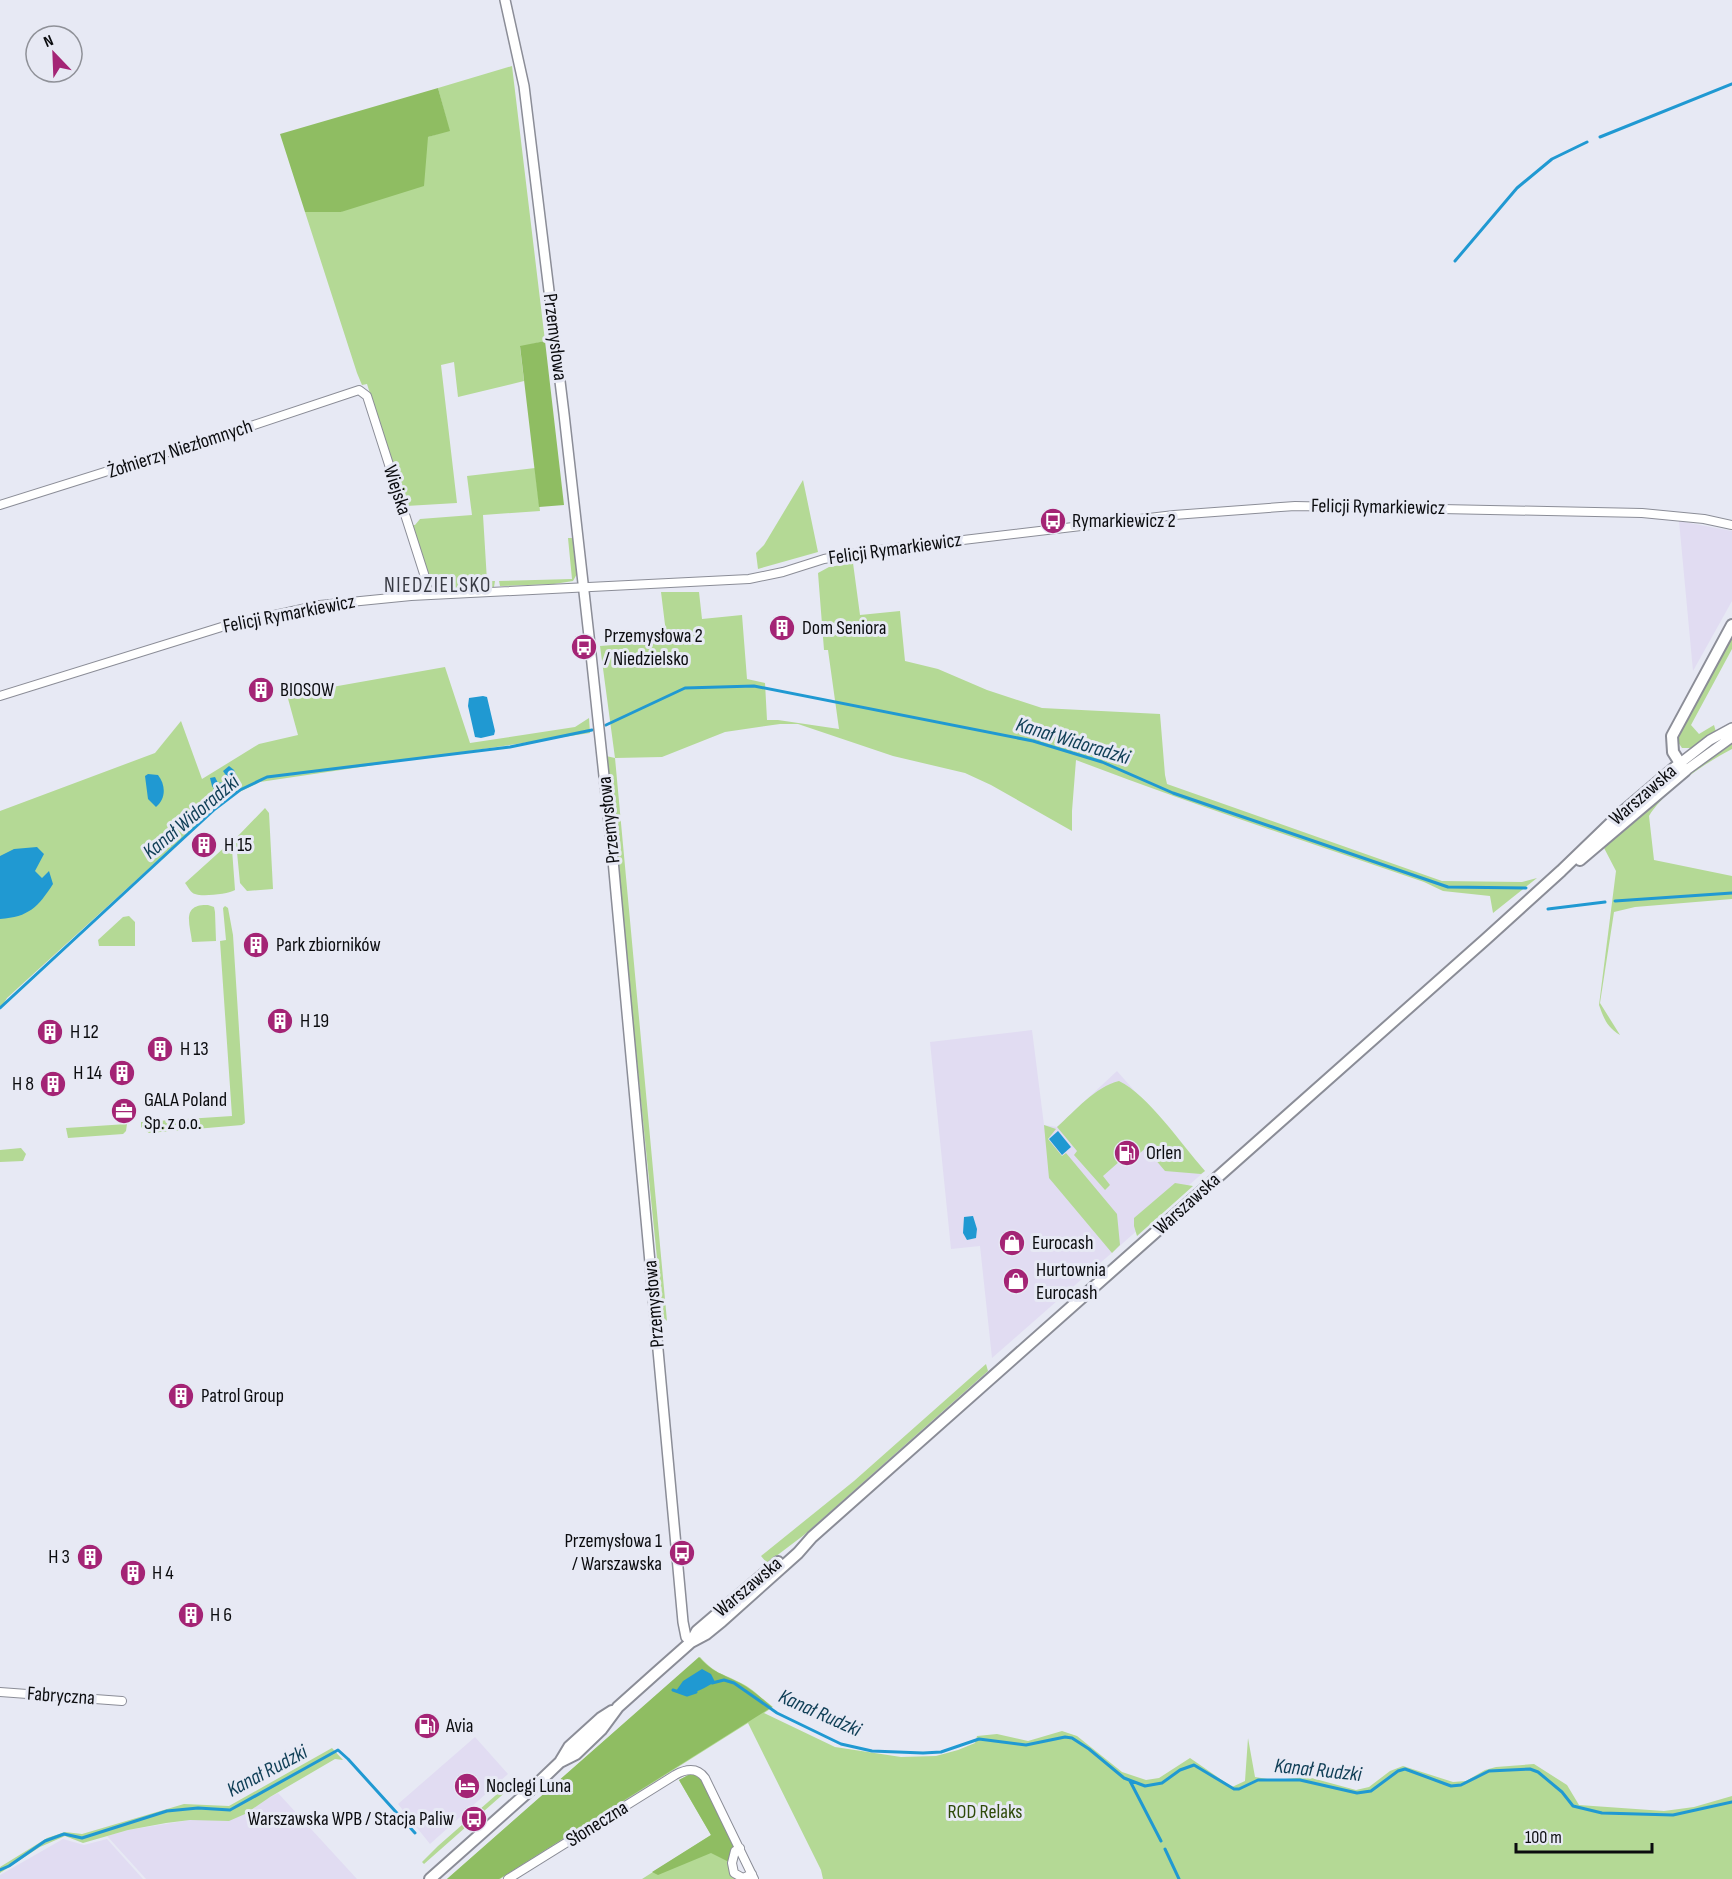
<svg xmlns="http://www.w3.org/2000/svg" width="1732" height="1879" font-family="'Sofia Sans Condensed',sans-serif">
	<rect width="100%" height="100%" fill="#e7e9f4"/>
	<path fill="#e1dcf2" d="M1679 521 1732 531V601L1693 671Z
		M1032 1030 1044 1125 1057 1127 1117 1071 1205 1171 992 1358 980 1246 951 1249 930 1042Z
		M475 1737 508 1774 430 1844 398 1804Z
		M278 1793 357 1879H146L107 1836 128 1830 190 1820 270 1797Z
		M63 1839 84 1845 107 1839 143 1879H0V1875Z"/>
	<path fill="#b4d995" d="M512 66 545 341 520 347 524 381 458 397 454 362 441 365 457 503 406 506 367 384 362 385 357 373 305 212H341L428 137 449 130 438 88Z
		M535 468 540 511 483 515 487 581H495L494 587C482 589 446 594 437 588 426 580 417 539 413 525H415L420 519 472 515 467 476Z
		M803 480 818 552 758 569 756 553 764 545Z
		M568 538H574L578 572 573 581 554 584 500 586 499 581 572 579Z
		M853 563 860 615 900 611 905 661 938 669 987 690 1042 708 1160 714 1165 775 1167 784 1442 881 1522 882 1537 878 1493 913 1490 896 1443 891 1424 882C1308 842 1191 804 1076 760L1072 811V831L991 785 965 773 893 756 798 724H780L725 732 662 757 615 758 667 1321 663 1317 606 756 615 758 600 646 667 641 661 592H699L702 619 742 615 747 679 765 683 767 720H778L839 729 828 650H824L818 573 829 567Z
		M1732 636V649L1691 725 1699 734 1714 725 1716 732 1693 748H1682L1678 742 1679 734Z
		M445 667 470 743 575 727 589 718 590 733 260 782 225 799 7 998 0 1009V811L155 753 181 721 202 779 259 744 298 735 287 695Z
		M1732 744V749C1705 763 1665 790 1649 816L1654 860 1732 876V899L1635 907 1614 912 1600 1003 1620 1035C1607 1027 1604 1019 1599 1005L1616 871 1603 846 1693 772Z
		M265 808 269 813 273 889 247 891 240 883 236 842 237 837Z
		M226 846 232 849 235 890C229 894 202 897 195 894 191 893 188 887 185 883Z
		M208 905 214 907 215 912 216 941 192 942C190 924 181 904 208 905Z
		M225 906 228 908 233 935 245 1123 242 1125 149 1133 141 1127V1122L232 1116 220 941 226 940 223 908Z
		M129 916 135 922V946H99L98 940 123 917Z
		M1119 1081C1148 1095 1182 1145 1205 1171L1201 1174 1165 1171 1154 1158 1160 1153 1151 1143 1139 1154 1133 1147 1126 1153 1128 1156 1125 1159 1128 1163 1124 1166 1120 1161 1103 1176 1110 1185 1105 1190 1074 1155 1077 1151 1057 1127C1075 1111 1095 1087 1119 1081Z
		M127 1124 126 1131 123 1134 68 1138 66 1128Z
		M1044 1125 1056 1129 1048 1139 1062 1156 1066 1153 1117 1214 1120 1245 1112 1253 1049 1178Z
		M21 1148 26 1154 23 1161 0 1162V1150Z
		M1175 1183 1193 1186 1137 1236 1134 1226V1218Z
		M986 1364 988 1371 804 1535 767 1563 761 1556 854 1481Z
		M700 1657C715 1674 722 1673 741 1683 752 1688 762 1699 773 1707L764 1713 835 1747 901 1757 936 1756 958 1750 975 1743 977 1736 997 1734 1028 1741 1062 1731 1077 1736 1122 1772 1146 1780 1159 1778 1190 1758 1232 1787 1245 1781 1248 1738 1255 1777 1274 1780 1308 1777 1356 1790 1369 1787 1390 1771 1403 1766 1453 1782 1466 1781 1485 1770 1496 1767 1534 1764 1567 1785 1579 1805 1664 1811 1694 1807 1732 1796V1879H823L821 1870 748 1723 500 1879H447Z
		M332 1748 343 1760 335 1759 270 1797 245 1814 229 1821 190 1820 166 1823 128 1830 83 1843 65 1836 40 1847 0 1873V1867L47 1838 65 1832 82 1834 184 1804 229 1806Z
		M692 1773 729 1862 730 1874 737 1879H642L711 1835 679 1780Z
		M512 1781 509 1789 424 1864 422 1862 438 1846Z"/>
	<path fill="#8fbd62" d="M438 88 450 131 428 137 424 186 341 212H305L280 134Z
		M545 341 564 505 539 507 520 346Z
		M699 1657C713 1673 723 1674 740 1683 752 1689 762 1699 772 1707L499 1879H447Z
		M692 1773 702 1780 734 1845 729 1862 711 1853 658 1875 652 1872 711 1835 679 1780Z"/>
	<path fill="#2099d2" d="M483 696 487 697 495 731 494 735 481 738 475 737 468 706 469 698Z
		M229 766 234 770 237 778 216 792 212 786 210 778 215 777 218 783 224 782 227 777 223 771Z
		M148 774 158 775C166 785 166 799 156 807L148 799 145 776Z
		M37 847 44 854 35 871 42 878 49 871 53 884C38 907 29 917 0 919V856L14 849Z
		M1058 1131 1071 1147 1062 1155 1049 1139Z
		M973 1216 977 1229 976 1238 967 1240 963 1233 964 1217Z
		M702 1669 711 1674 715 1682C702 1689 690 1698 676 1691L683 1681Z"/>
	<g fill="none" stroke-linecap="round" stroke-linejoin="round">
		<path stroke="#2099d2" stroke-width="3" d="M1600 137 1732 84
			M1455 261 1517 188 1552 159 1587 142
			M606 725 685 688 754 686 1033 741 1102 762 1173 793 1448 887 1526 888
			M1615 901 1732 893
			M1548 909 1605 902
			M0 1008 215 809 240 790 267 777 510 747 592 730
			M712 1683 724 1680 734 1683 777 1713 841 1744 872 1751 923 1753 941 1752 979 1739 1026 1745 1065 1737 1072 1738 1089 1749 1124 1778 1145 1786 1162 1783 1180 1770 1194 1765 1234 1789H1239L1258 1780H1300L1357 1793 1371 1791 1398 1771 1405 1769 1451 1786 1461 1785 1489 1771 1530 1769 1538 1772 1562 1792 1573 1806 1602 1813 1673 1815 1732 1802
			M673 1690 687 1695 696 1692
			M1130 1781 1161 1841
			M1165 1849 1179 1879
			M0 1870 9 1866 45 1841 64 1834 82 1838 167 1811 198 1808 230 1810 338 1750 348 1759 415 1833"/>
		<g stroke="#8b8d97" stroke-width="10">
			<path id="minor" d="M0 505 251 426 359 390 367 396 426 580 429 595
				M0 696 228 625 320 605 411 596 749 579 783 572 824 559 862 552 1174 515 1295 506 1642 513 1704 519 1732 525
				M0 1692 122 1701
				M740 1848 735 1851 732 1863 734 1873 743 1878 752 1874
				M508 1879 675 1775C686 1769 697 1767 705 1778L754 1879"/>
		</g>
		<g stroke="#8b8d97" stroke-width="12">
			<path id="tertiary" d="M505 0 524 86 564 414 590 645 613 860 683 1622 686 1637 691 1642
				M1679 764 1710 740 1732 728
				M1685 771 1732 737"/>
		</g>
		<g stroke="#8b8d97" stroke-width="14">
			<path id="secondary" d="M1580 860 1685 771 1673 752 1672 736 1732 625
				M691 1642 697 1631 778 1562
				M560 1762 576 1754 601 1730 618 1707 656 1673 691 1642 706 1634 722 1621 798 1553 812 1537 1486 939 1561 871 1619 815 1679 764
				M430 1879 537 1784 560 1762 569 1747 601 1718 612 1711"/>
		</g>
		<use href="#minor" stroke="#fff" stroke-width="8"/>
		<use href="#tertiary" stroke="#fff" stroke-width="9"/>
		<use href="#secondary" stroke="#fff" stroke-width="10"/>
	</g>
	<defs>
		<g id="bus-disc" transform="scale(1.35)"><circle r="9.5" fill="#a42475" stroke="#e7e9f4"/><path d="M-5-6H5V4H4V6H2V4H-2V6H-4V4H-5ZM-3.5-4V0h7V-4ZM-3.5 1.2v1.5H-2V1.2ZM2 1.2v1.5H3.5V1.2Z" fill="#fff"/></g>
		<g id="building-disc" transform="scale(1.35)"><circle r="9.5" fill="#a42475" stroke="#e7e9f4"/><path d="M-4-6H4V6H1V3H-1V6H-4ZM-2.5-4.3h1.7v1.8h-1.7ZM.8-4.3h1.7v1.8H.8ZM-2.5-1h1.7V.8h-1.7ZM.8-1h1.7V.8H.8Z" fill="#fff"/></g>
		<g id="office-disc" transform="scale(1.35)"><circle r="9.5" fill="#a42475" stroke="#e7e9f4"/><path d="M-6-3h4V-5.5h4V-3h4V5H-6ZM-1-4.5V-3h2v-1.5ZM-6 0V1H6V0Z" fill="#fff"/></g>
		<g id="fuel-disc" transform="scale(1.35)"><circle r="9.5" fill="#a42475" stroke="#e7e9f4"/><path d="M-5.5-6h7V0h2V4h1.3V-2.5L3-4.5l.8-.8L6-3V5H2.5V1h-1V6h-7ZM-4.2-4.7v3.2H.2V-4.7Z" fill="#fff"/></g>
		<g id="shop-disc" transform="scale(1.35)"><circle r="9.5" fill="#a42475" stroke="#e7e9f4"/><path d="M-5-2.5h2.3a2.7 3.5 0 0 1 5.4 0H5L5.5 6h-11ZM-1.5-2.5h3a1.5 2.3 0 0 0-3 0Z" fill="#fff"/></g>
		<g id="hotel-disc" transform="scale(1.35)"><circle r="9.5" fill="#a42475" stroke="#e7e9f4"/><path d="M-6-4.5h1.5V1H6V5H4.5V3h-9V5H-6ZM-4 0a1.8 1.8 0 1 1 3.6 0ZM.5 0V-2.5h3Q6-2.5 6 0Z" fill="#fff"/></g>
	</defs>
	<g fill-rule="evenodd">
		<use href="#bus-disc" x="1053" y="521"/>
		<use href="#building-disc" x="782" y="628"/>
		<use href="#bus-disc" x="584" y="647"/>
		<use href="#building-disc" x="261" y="690"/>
		<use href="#building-disc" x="204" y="845"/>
		<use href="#building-disc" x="256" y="945"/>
		<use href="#building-disc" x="280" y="1021"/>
		<use href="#building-disc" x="50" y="1032"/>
		<use href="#building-disc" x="160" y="1049"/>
		<use href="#building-disc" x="122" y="1073"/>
		<use href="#building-disc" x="53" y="1084"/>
		<use href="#office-disc" x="124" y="1111"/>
		<use href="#fuel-disc" x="1127" y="1153"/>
		<use href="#shop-disc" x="1012" y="1243"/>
		<use href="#shop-disc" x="1016" y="1281"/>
		<use href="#building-disc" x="181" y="1396"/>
		<use href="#bus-disc" x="682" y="1553"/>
		<use href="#building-disc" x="90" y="1557"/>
		<use href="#building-disc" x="133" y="1573"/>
		<use href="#building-disc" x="191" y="1615"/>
		<use href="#fuel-disc" x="427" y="1726"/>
		<use href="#hotel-disc" x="467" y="1786"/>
		<use href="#bus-disc" x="474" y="1819"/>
	</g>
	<g text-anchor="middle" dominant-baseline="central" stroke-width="6" stroke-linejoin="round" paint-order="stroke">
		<g font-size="20" fill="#0b0c0f" stroke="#e7e9f4">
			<text transform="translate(555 337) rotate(83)">Przemysłowa</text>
			<text transform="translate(180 449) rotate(-18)">Żołnierzy Niezłomnych</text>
			<text transform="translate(397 490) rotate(72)">Wiejska</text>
			<text transform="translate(1378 507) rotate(1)">Felicji Rymarkiewicz</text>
			<text transform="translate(895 549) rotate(-8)">Felicji Rymarkiewicz</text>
			<text transform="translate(289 614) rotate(-11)">Felicji Rymarkiewicz</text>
			<text transform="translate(1643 795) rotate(-41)">Warszawska</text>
			<text transform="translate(609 820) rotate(-96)">Przemysłowa</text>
			<text transform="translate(1187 1204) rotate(-42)">Warszawska</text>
			<text transform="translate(654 1304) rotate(-95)">Przemysłowa</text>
			<text transform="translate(748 1587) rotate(-40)">Warszawska</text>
			<text transform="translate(61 1696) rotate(4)">Fabryczna</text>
			<text transform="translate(597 1824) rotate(-32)">Słoneczna</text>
		</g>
		<g font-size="20" fill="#0b0c0f" stroke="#e7e9f4" text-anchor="start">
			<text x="1072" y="521">Rymarkiewicz 2</text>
			<text x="802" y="628">Dom Seniora</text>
			<text x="604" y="636">Przemysłowa 2<tspan x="604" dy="23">/ Niedzielsko</tspan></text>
			<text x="280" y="690">BIOSOW</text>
			<text x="224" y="845">H 15</text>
			<text x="276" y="945">Park zbiorników</text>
			<text x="300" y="1021">H 19</text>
			<text x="70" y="1032">H 12</text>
			<text x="180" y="1049">H 13</text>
			<text x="102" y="1073" text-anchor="end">H 14</text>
			<text x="34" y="1084" text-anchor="end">H 8</text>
			<text x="144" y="1100">GALA Poland<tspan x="144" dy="23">Sp. z o.o.</tspan></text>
			<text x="1146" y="1153">Orlen</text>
			<text x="1032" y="1243">Eurocash</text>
			<text x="1036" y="1270">Hurtownia<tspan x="1036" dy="23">Eurocash</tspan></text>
			<text x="201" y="1396">Patrol Group</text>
			<text x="662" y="1541" text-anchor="end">Przemysłowa 1<tspan x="662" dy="23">/ Warszawska</tspan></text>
			<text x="70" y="1557" text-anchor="end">H 3</text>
			<text x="152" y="1573">H 4</text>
			<text x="210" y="1615">H 6</text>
			<text x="446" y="1726">Avia</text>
			<text x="486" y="1786">Noclegi Luna</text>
			<text x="454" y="1819" text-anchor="end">Warszawska WPB / Stacja Paliw</text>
		</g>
		<g font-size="20" fill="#2f4b0a" stroke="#e7e9f4">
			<text x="985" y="1812">ROD Relaks</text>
		</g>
		<g font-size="21" letter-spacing="1.5" fill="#383a43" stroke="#e7e9f4">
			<text x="438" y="585">NIEDZIELSKO</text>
		</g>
		<g font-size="21" font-style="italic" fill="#0f3e56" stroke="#e7e9f4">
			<text transform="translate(1073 741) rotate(17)">Kanał Widoradzki</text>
			<text transform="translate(191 817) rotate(-40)">Kanał Widoradzki</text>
			<text transform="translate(820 1713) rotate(24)">Kanał Rudzki</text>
			<text transform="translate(1318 1770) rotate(6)">Kanał Rudzki</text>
			<text transform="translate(267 1771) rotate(-28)">Kanał Rudzki</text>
		</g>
	</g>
	<g transform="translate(54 54) rotate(337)"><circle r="28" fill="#e7e9f4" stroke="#8f9198" stroke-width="1.5"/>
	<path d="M0-4.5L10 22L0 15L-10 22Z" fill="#a42475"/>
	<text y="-9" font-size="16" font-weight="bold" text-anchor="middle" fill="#0b0c0f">N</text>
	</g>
	<path d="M1516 1843v9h136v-9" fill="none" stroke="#0b0c0f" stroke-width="3"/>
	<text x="1525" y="1843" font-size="18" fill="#0b0c0f" stroke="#e7e9f4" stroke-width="4.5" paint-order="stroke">100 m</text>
</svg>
